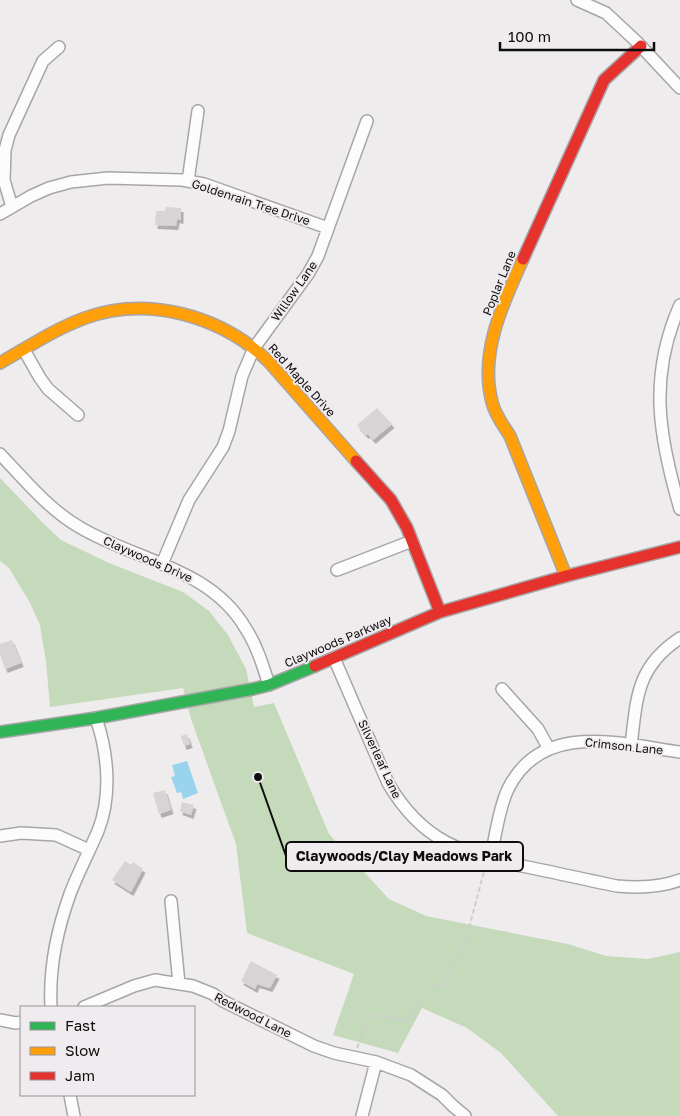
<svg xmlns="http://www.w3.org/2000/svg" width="680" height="1116" font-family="'Golos Text',sans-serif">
	<defs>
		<filter id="shadow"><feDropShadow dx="2.5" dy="4" stdDeviation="0" flood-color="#0004"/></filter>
	</defs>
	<rect width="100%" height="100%" fill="#efecee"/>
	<path fill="#c5daba" d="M0 478 43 523 61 540 109 563 183 592 209 611 228 635 246 669 254 707 274 703 329 834 389 899 426 916 568 944 606 956 648 959 680 952V1116H558L501 1053 467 1028 422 1008 398 1053 333 1035 354 974 247 933 236 844 191 719 183 688 50 707 46 662 40 625 30 603 9 568 0 561Z"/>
	<path fill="#9ad4ec" d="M187 761 198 793 183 799 181 792 177 793 171 777 175 776 172 765Z"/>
	<path fill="#d6d4d4" filter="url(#shadow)" d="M166 207 181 208V220L177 219 176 226 155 225 156 211H165Z
		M377 408 392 424 373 440 368 434 366 435 357 425Z
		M12 640 21 663 5 669 0 655V644Z
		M187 734 190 744 184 746 181 736Z
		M165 790 171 810 159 814 153 793Z
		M182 802 194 805 191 815 180 811Z
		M125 861 131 865 133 862 143 869 131 892 112 880Z
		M251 961 277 975 270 988 257 984 255 989 241 981Z"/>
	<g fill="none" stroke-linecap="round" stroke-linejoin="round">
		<g stroke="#a8a5a7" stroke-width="14">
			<path id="street" d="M577 0 606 13 637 42 680 88
				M188 181 198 111
				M12 207 4 180 5 150 9 135 43 61 59 47
				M0 214 31 196 49 188 71 182 108 178 182 180 204 184 328 228
				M680 305C648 377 659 437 680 509
				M24 350 40 378 48 389 78 415
				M0 454C25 480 49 510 81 528 137 561 211 568 246 629 257 646 263 666 269 685
				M162 564 189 500 223 447 229 431 242 376 254 348 308 274 318 256 367 121
				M337 570 412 541
				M334 658 388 783C423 843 462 853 527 867 557 873 587 880 617 886 638 888 659 888 680 880
				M502 689 538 729 549 749
				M631 745C637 698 636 667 680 638
				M0 836 21 833 56 835 89 850
				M490 859C496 836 498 810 508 789 542 720 621 744 680 752
				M171 901 179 984
				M51 1007C49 969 57 930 70 894 78 873 89 852 98 831 112 796 108 753 96 718
				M84 1007 134 986 155 980 193 986 213 994 223 1001 314 1046 334 1053 376 1062 411 1075 442 1095 453 1106 465 1116
				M0 1020 16 1023 21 1022
				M70 1095 74 1116
				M362 1116 376 1062"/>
		</g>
		<g stroke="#a8a5a7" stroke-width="14">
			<path id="fast" d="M0 732 96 718 253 689 269 685 315 666"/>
		</g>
		<g stroke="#a8a5a7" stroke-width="14">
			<path id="slow" d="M523 259C503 303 479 353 492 402 495 415 503 425 510 436L566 576
				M0 363C28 347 55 329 85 318 148 295 222 316 269 362L356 461"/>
		</g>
		<g stroke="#a8a5a7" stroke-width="14">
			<path id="jam" d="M523 259 604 80 641 46
				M356 461 391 500 407 528 440 612
				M315 666 440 612 566 576 680 547"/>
		</g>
		<path stroke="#cecdcd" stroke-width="2" stroke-dasharray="5 2.5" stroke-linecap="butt" d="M357 1048 369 1018 373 1014 402 1020H407L432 987 442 985 465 943 485 868"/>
		<use href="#street" stroke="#fdfcfc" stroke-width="11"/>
		<use href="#fast" stroke="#30b455" stroke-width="11"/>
		<use href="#slow" stroke="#ff9f0a" stroke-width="11"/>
		<use href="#jam" stroke="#e5322d" stroke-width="11"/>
	</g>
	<g text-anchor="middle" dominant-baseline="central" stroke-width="4" stroke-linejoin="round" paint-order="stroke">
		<g font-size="12" fill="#0e0d0e" stroke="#f0ebef">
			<text transform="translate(251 202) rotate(18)">Goldenrain Tree Drive</text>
			<text transform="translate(499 283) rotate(-68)">Poplar Lane</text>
			<text transform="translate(294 291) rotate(-55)">Willow Lane</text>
			<text transform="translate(302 380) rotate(48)">Red Maple Drive</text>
			<text transform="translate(148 559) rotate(24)">Claywoods Drive</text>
			<text transform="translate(338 641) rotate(-23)">Claywoods Parkway</text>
			<text transform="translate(624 746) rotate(6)">Crimson Lane</text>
			<text transform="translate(380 759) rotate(65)">Silverleaf Lane</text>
			<text transform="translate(253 1015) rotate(27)">Redwood Lane</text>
		</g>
	</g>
	<path fill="none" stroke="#0e0d0e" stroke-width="2" d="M258 777L286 856"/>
	<circle fill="#0e0d0e" stroke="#f0ebef" stroke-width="2" cx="258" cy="777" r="5"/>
	<rect fill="#f0ebef" stroke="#0e0d0e" stroke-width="2" x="286" y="842" width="237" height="29" rx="5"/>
	<g font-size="14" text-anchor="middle" font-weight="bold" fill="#0e0d0e">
		<text x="404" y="861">Claywoods/Clay Meadows Park</text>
	</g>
	<rect x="20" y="1006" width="175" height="90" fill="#f0ebef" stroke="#969295"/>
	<rect x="30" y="1022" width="25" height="8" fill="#30b455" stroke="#969295"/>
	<text x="65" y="1031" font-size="15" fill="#0e0d0e">Fast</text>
	<rect x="30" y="1047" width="25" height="8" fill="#ff9f0a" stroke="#969295"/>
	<text x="65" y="1056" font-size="15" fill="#0e0d0e">Slow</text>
	<rect x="30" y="1072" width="25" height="8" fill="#e5322d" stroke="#969295"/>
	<text x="65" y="1081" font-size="15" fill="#0e0d0e">Jam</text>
	<path d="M500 42v8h154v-8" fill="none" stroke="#0e0d0e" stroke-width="2.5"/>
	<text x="508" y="42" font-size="15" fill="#0e0d0e" stroke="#f0ebef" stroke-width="4" paint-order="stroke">100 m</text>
</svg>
